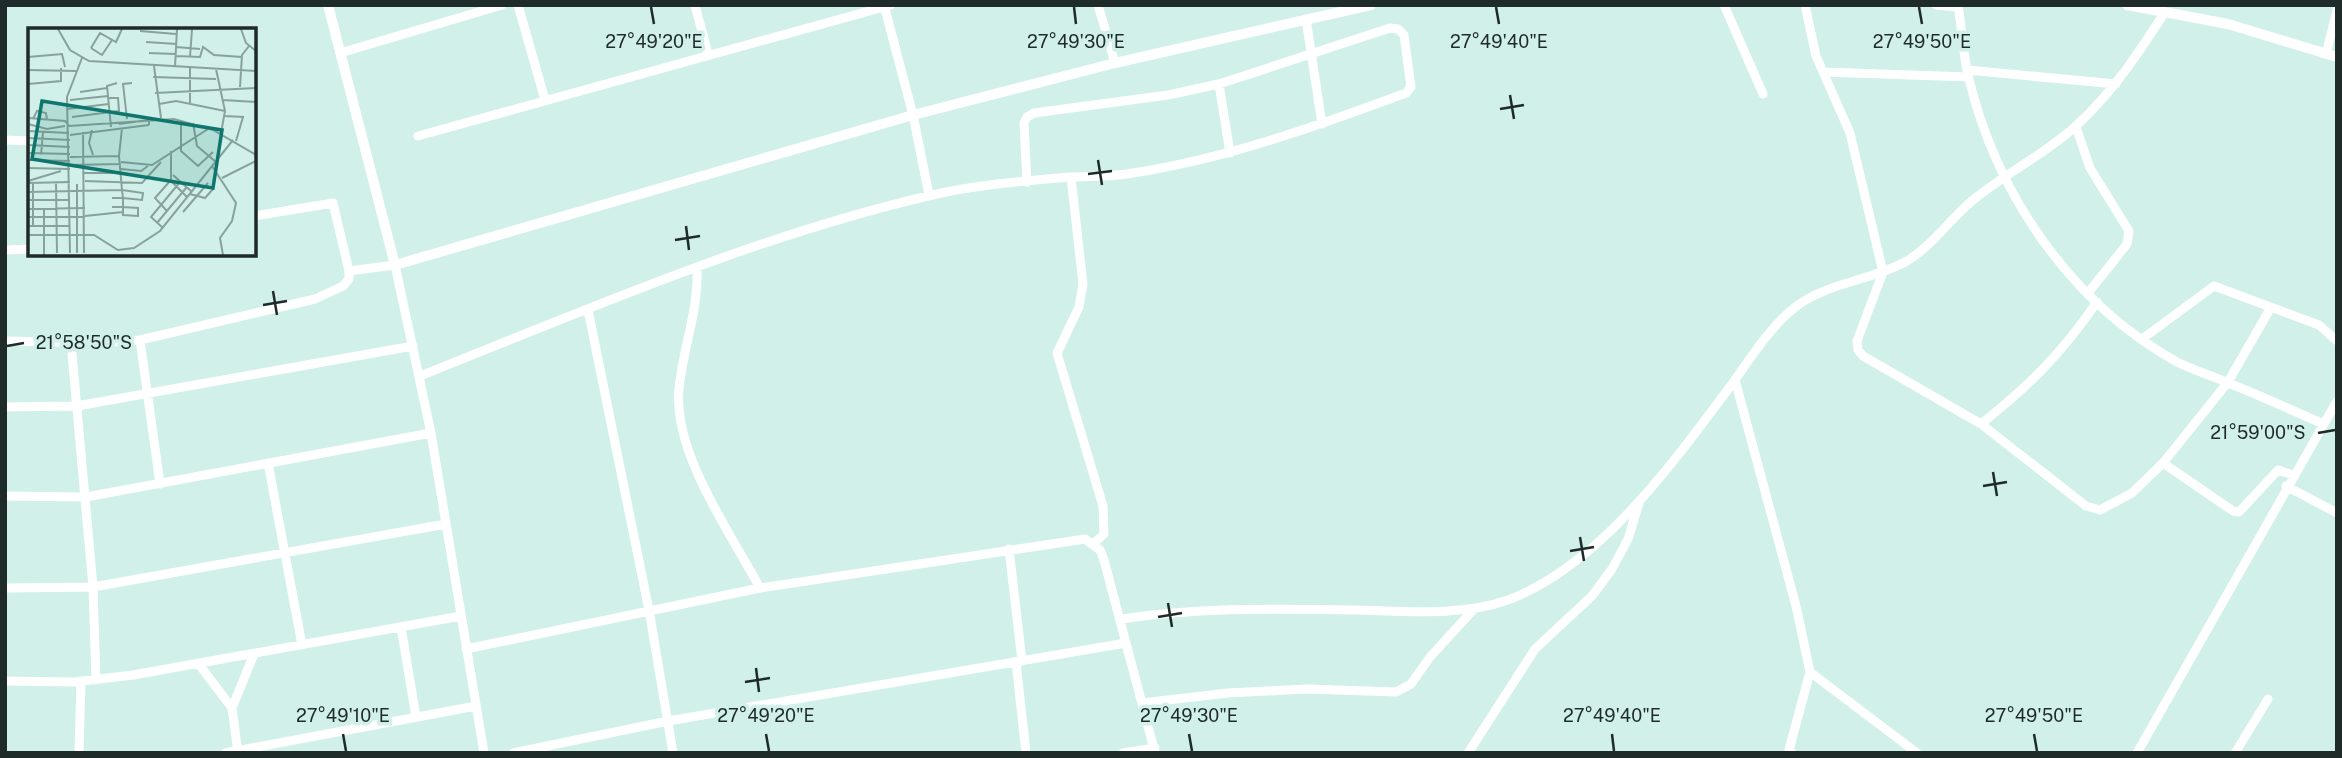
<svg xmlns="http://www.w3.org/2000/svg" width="2342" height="758" font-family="'Public Sans',sans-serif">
	<rect width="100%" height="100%" fill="#d0f0e9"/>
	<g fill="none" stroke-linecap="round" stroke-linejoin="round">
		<path stroke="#fff" stroke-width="9" d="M518 5 545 100
			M695 5 708 54
			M884 5 913 115 929 195
			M1098 5 1115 63
			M1724 5 1763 94
			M1805 5 1816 56 1850 133 1883 272 1857 341 1858 350 1863 356 1981 424 2086 506 2100 510 2132 493 2163 463 2228 382 2270 309
			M1936 5 1958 7
			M1958 5C1962 29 1963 55 1969 79 1997 195 2071 303 2177 362 2193 370 2210 375 2226 382 2259 395 2291 410 2324 424
			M1306 19 1322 124
			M340 53 502 5
			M2326 54 2337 10
			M1967 70 2116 84
			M1824 72 1968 77
			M1219 84 1230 153
			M2076 127 2090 168 2129 231 2127 244 2088 293
			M418 136 891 5
			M5 140 30 141
			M1071 177 1083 284 1079 307 1057 353 1103 506 1104 534 1094 543
			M254 216 333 203 349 271 395 265 431 433 484 753
			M5 250 30 249
			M697 268C699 310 683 347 679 389 673 453 730 532 760 588
			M588 310 649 610 673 753
			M2142 339 2214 286 2319 325 2337 341
			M140 340 160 484
			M5 341 101 343 140 340 315 299 343 286 349 279V271
			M71 343 93 587 96 680
			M420 376C586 310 753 237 928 196 974 185 1023 181 1070 177 1091 176 1112 177 1133 173 1228 158 1317 126 1406 93L1411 87 1404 35 1398 29 1390 28 1219 84 1168 95 1034 113 1027 117 1024 123 1027 182
			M1735 380 1796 606 1810 672 1789 750 1792 753
			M5 407 77 406 413 346
			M1981 424C2030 385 2061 354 2097 302
			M268 463 302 645
			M2163 463 2233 511 2239 512 2278 470 2293 475
			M2286 486 2337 513
			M5 496 86 497 431 433
			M1009 549 1022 661
			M5 588 93 587 446 524
			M1122 619C1199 607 1276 609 1354 610 1403 611 1460 617 1508 600 1600 565 1672 464 1729 388 1749 361 1768 329 1794 308 1827 282 1871 281 1907 261 1933 245 1950 219 1973 200 2006 173 2047 153 2078 124 2114 91 2139 52 2165 12
			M401 627 416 717
			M466 649 760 588 1085 539 1100 550 1104 560 1155 753
			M1016 662 1026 753
			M198 663 232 708
			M1810 672 1917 753
			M5 681 74 682 133 675 461 616
			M1142 703 1228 693 1307 689 1396 692 1411 684 1430 657 1475 608
			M79 753 81 682
			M225 753 476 706
			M238 753 232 708 254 654
			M513 753 668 721 1126 643
			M1123 753 1155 748
			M1468 753 1535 649 1592 596 1612 569 1628 539 1640 500
			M2137 753 2337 401
			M2235 753 2268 699"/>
		<path stroke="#fff" stroke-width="10" d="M328 5 395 265 913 115 1115 63 1371 5
			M2127 5 2228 24 2337 57"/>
	</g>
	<path fill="none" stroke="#1f2b29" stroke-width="2.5" d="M651 7 654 24M1074 7 1076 24M1496 7 1499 24M1919 7 1922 24M1510 95 1514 119M1500 109 1524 105M1098 160 1102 185M1088 174 1112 171M686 226 689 250M675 240 700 236M273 291 277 315M263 305 287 301M7 346 24 343M2318 433 2335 430M1993 472 1997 496M1983 486 2007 482M1580 537 1584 561M1570 551 1594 547M1168 603 1172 627M1158 617 1182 613M756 668 759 692M745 682 770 678M343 734 346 751M766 734 769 751M1189 734 1192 751M1612 734 1614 751M2034 734 2037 751"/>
	<g transform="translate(28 28)">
		<rect width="228" height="228" fill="#d0f0e9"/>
		<path fill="none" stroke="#89a19c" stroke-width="2" d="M30 1 42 22 61 33 228 43M213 1 218 15 228 23M112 3 148 6M118 14 149 16M148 19 172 21M63 20 72 5 88 14 94 1M63 20 74 27 84 12M121 25 147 26M148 28 172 29 175 19 186 27 214 29M0 29 34 26 37 39M162 29 164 1M126 38 133 90M147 39 149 1M188 41 197 83 193 105M0 42 48 43M125 49 188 51M0 56 33 53V40M212 59 214 27 221 18M52 64 79 60M127 65 228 60M42 72 80 68M195 72 228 74M131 76 148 73 197 83M162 77V40M39 81 81 76M197 88 215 89 208 113M44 89 91 83 90 70H80M0 90 37 93 41 98M5 91 9 83 18 85 19 92M99 91 95 56 104 55M153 92V123L170 138 185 124M165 95 169 118 188 134M0 96 19 101 37 98M91 96 121 92V97M41 98 146 91 185 102 228 127M83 99 79 58 89 55M64 102 61 115 65 127M0 103 41 105M55 104 56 225M42 107 121 97M0 110 42 112M0 117 42 119M143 123V153L159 169M0 125 42 126M13 127 15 104M91 128 94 100M0 132 42 133M93 134 124 137 180 101M42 137 93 136M184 138 208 175 204 193 192 210 195 227M0 140 42 141M93 141 113 143 120 138M56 145H93M145 147 164 164M194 150 228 133M0 153 33 143M57 153 114 155 133 134M0 155 42 154M5 155V198M28 155 29 225M49 156V225M0 164 94 162 91 128 42 129M162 166 177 170 185 161M84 170H95L114 172 115 165 94 162 95 170V187L110 188V180L95 179H84M0 172H42M0 181 57 180M16 181V227M139 183 127 170 142 153M155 184 180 155M57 188 95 184M0 189H57M129 195 158 160M0 198H42M135 200 123 189 152 154M0 207H66L90 222 106 220 132 203 205 112M42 225 39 69 54 30"/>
		<path fill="#0f766e" fill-opacity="0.15" stroke="#0f766e" stroke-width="3.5" d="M14 73 194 102 185 160 4 131Z"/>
		<rect width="228" height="228" fill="none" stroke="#1f2b29" stroke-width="3.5"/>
	</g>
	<g font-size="18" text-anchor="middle" fill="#1f2b29" stroke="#d0f0e9" stroke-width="7" stroke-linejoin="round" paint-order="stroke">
		<text x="654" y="48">27°49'20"E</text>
		<text x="1076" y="48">27°49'30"E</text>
		<text x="1499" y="48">27°49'40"E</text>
		<text x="1922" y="48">27°49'50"E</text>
		<text x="84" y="349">21°58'50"S</text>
		<text x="2258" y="439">21°59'00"S</text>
		<text x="343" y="722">27°49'10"E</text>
		<text x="766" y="722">27°49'20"E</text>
		<text x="1189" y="722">27°49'30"E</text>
		<text x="1612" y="722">27°49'40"E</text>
		<text x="2034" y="722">27°49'50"E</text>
	</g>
	<rect width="2342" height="758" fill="none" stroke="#1f2b29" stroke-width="14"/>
</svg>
